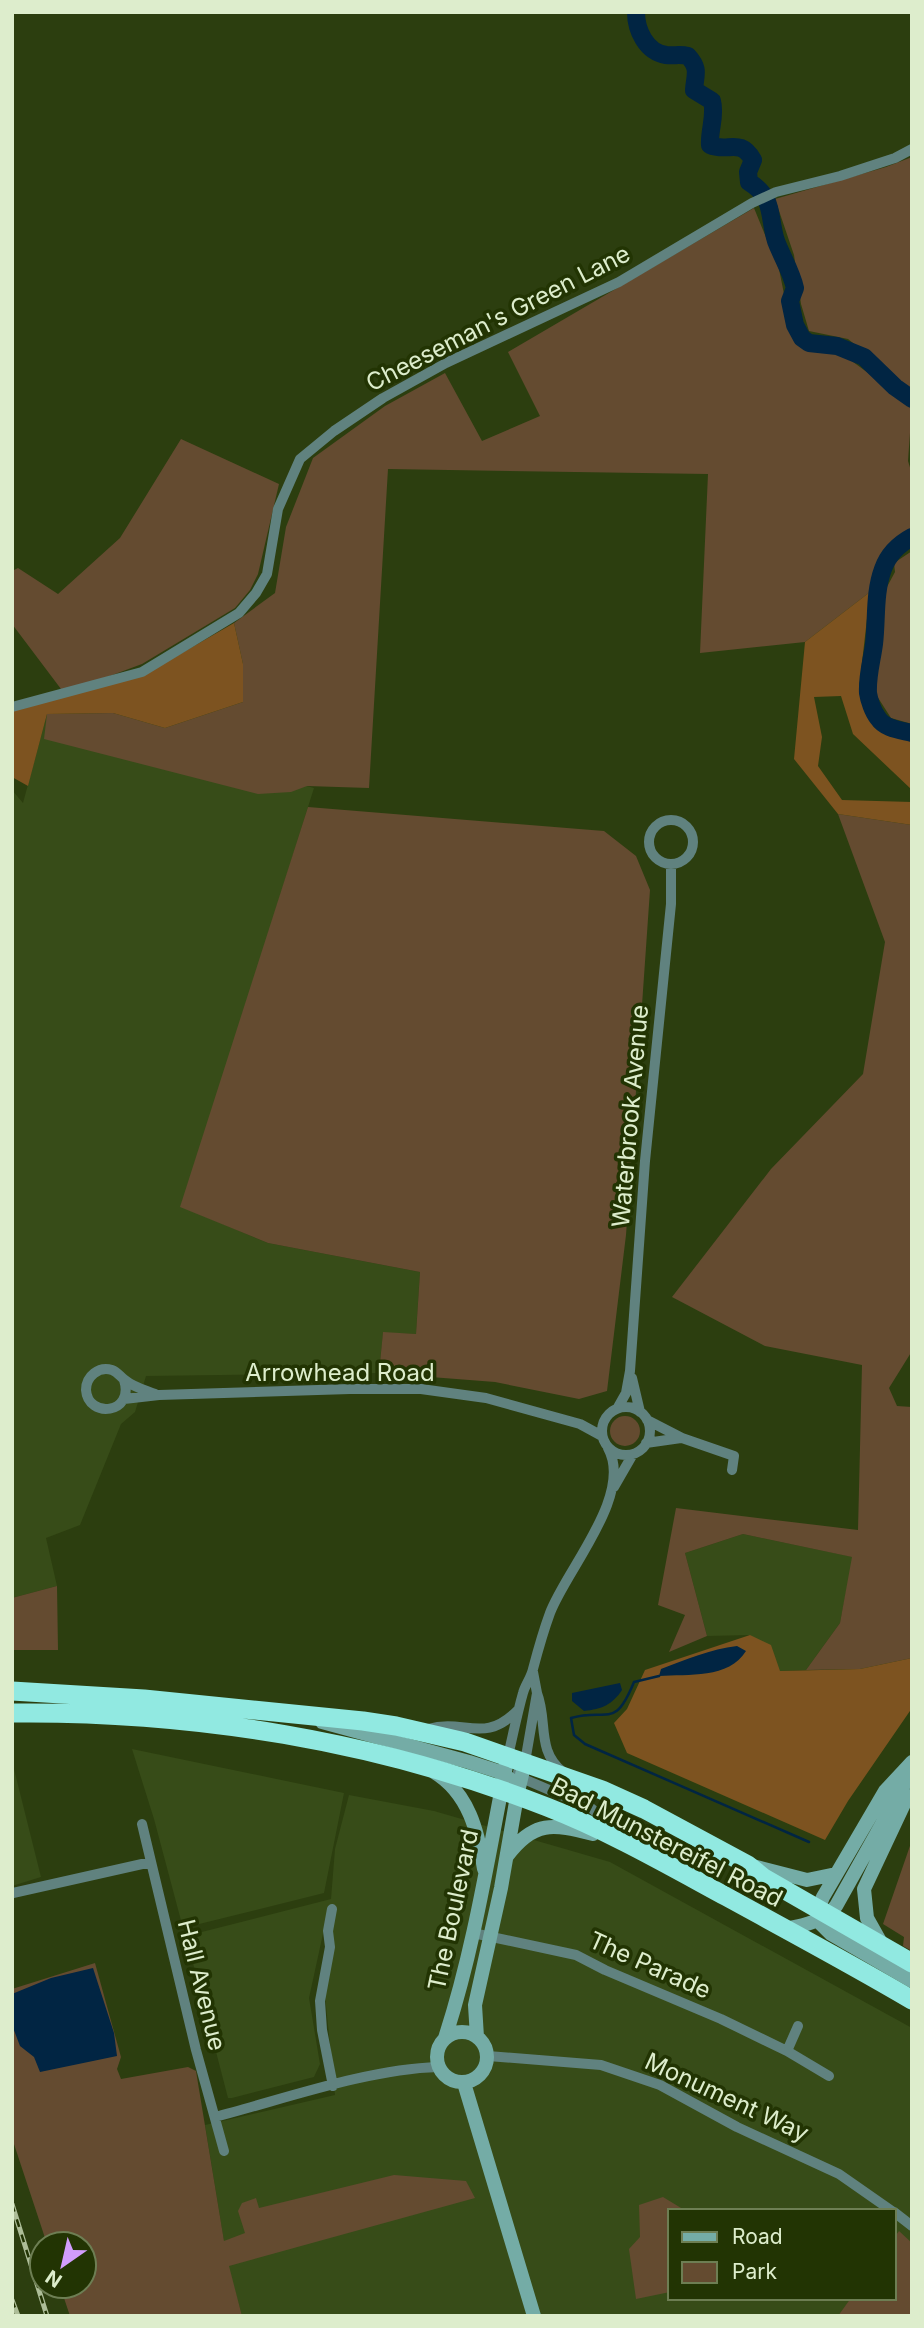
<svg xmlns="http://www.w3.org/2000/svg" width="924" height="2328" font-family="Inter,sans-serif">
	<rect width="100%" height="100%" fill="#2c3e0f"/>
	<path fill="#374c18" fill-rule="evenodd" d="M47 714 314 788 182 1207 268 1243 420 1272 416 1334 383 1333 379 1373 146 1376 135 1412 121 1424 80 1525 46 1538 57 1586 12 1598V790L23 803Z
		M743 1534 853 1557 840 1623 806 1670 780 1671 750 1635 707 1636 685 1553Z
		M132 1749 344 1793 324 1893 183 1928 154 1819Z
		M12 1761 41 1877 12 1886Z
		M349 1795 434 1811 610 1862 912 2028V2316H242L228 2266 205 2125 335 2095 324 1985 329 1906 309 1998 320 2064 314 2077 232 2098H228L186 1936 331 1899 335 1849ZM670 2211H894V2298H670Z"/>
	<path fill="#644b30" d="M912 157V390L848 339 809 331 801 304 794 255 775 199 886 167Z
		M754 208 779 269 791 329 808 347 838 351 912 405 908 461 912 474V531L879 560 870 592 805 642 700 653 708 474 388 469 369 788 307 786 291 792 258 794 44 739 47 714 113 713 165 728 243 702V664L234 623 275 593 286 527 313 458 385 406 445 373 482 441 540 416 508 352Z
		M181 439 279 484 258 574 250 590 235 608 142 664 64 693 12 624V571L18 568 58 594 120 538Z
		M912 551V724L891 718 875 693 881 598 895 572 894 563Z
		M308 807 604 831 636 856 650 890 626 1235 607 1391 579 1399 495 1382 379 1373 383 1332 416 1334 420 1272 268 1243 180 1207Z
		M838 814 912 825V1351L889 1388 897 1406 912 1407V1658L860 1669 806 1670 840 1623 852 1557 743 1534 685 1553 707 1636 669 1652 685 1615 658 1605 676 1508 858 1530 862 1365 765 1346 672 1297 771 1169 863 1074 885 942Z
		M610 1431a15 15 0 1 1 30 0a15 15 0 1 1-30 0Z
		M57 1586 58 1650H12V1598Z
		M912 1840V1951L903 1946 904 1937 883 1924Z
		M95 1963 121 2057 117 2069 121 2079 188 2067 196 2071 224 2241 245 2233 238 2211 242 2203 256 2198 259 2208 394 2175 466 2181 475 2198 229 2266 242 2316H70L60 2286H84V2244H47L12 2138V1989Z
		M663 2197 686 2211H670V2292L636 2299 629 2249 640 2237 639 2205Z
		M899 2231 912 2243V2316H838L851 2298H894V2238Z"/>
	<path fill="#7d5320" d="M870 592 859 689 884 733 912 741V790L853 734 841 696 814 697 822 737 818 766 842 800 912 802V825L838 814 794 759 805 642Z
		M234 623 243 664V702L165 728 113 713 47 714 28 786 12 777V711L142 676Z
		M750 1635 771 1645 780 1671 860 1669 912 1658V1708L848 1801 825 1840 627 1753 614 1723 627 1709 645 1670Z"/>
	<path fill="#012543" d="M737 1646 746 1651C729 1679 688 1674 659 1676L661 1669C685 1660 711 1649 737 1646Z
		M620 1683 622 1690C612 1705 602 1709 584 1711L572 1701V1693Z
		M93 1968 114 2033 117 2056 40 2072 34 2057 20 2046 12 2025V1994L51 1978Z"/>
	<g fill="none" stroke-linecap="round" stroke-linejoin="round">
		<path stroke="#012543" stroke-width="2.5" d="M659 1676 634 1682C614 1731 608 1707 571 1718L574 1735 585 1744 809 1842"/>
		<path stroke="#012543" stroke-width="18" d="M636 12C636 30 646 52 666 55 674 56 680 54 688 56 700 69 695 75 694 90L712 101C716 116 709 130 710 145 728 153 740 137 753 160L748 172 749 182C775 198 768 216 776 241 782 257 791 271 795 288L790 301 795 325 802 338 809 343 837 346 864 357 895 387 912 399
			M912 537C899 544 888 555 883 569 874 593 877 619 874 644 872 660 867 676 868 693 869 700 873 712 878 718 885 729 900 730 912 733"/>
		<path stroke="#60827f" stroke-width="10" d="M12 707 142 672 239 613 256 593 267 574 278 509 300 459 334 431 383 398 446 363 619 282 752 203 776 192 840 176 895 158 912 149
			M649 842a22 22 0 1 1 44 0a22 22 0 1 1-44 0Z
			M632 1378 640 1412
			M124 1380C135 1414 88 1419 86 1390 86 1376 99 1366 112 1370 118 1372 120 1377 125 1380 133 1387 145 1390 155 1394
			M124 1399 159 1395 350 1389H421L486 1398 580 1424 602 1436
			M602 1431a24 24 0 1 1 48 0a24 24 0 1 1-48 0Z
			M617 1409 626 1393 630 1371 645 1161 671 904V865
			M647 1420 682 1438 734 1456 732 1470
			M646 1443 681 1438
			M614 1487 633 1454
			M537 1693C548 1721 536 1751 563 1772
			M428 1729C465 1718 483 1745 518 1710
			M509 1760 508 1756C513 1735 517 1714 523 1693 525 1685 531 1678 533 1669 538 1650 543 1632 550 1613 566 1570 634 1495 608 1448
			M525 1762 537 1693 533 1672
			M518 1772 526 1780 591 1808 621 1834
			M142 1824 196 2050 224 2151
			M13 1893 151 1862
			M332 1909 328 1931 330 1947 320 2001 322 2030 333 2086
			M473 1933 576 1955 605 1970 721 2019 787 2051 829 2076
			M787 2051 798 2026
			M488 2056 601 2065 660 2085 737 2127 839 2174 892 2211
			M215 2117C284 2099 368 2069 438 2067
			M894 2212 912 2226"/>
		<path stroke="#74aca6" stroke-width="14" d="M322 1722 469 1762 497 1771 510 1779
			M912 1762 885 1791 823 1897 818 1909 817 1920 831 1934 912 1981
			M434 1772C469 1793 478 1832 484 1869
			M507 1856C534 1820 553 1824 593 1834
			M749 1865 807 1880 836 1874
			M785 1929C805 1925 822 1922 836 1906L905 1783 910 1765
			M881 1943 867 1918 864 1889 904 1804 906 1795
			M437 2057a25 25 0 1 1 50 0a25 25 0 1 1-50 0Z
			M477 2037 475 2005 501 1888 517 1796 525 1762
			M445 2038C475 1946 489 1851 508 1756
			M464 2083 534 2316"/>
		<path stroke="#91e9e1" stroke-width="19" d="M12 1691 144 1699 363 1721 396 1726 465 1742 602 1790 644 1809 748 1865 764 1878 912 1963
			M12 1713C194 1711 378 1741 547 1807 609 1831 668 1865 727 1897 789 1931 851 1964 912 2000"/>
		<g stroke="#adbd98" stroke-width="5">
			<path id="rail" d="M12 2204 47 2316
				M12 2300 18 2316"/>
		</g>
		<use href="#rail" stroke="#223403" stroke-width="2.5" stroke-dasharray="8" stroke-linecap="butt"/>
	</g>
	<g text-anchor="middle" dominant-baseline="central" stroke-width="7" stroke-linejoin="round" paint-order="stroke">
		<g font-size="24" fill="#ddedcc" stroke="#223403">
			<text transform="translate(498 318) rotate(-27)">Cheeseman's Green Lane</text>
			<text transform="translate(630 1116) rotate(-85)">Waterbrook Avenue</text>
			<text x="340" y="1372">Arrowhead Road</text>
			<text transform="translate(667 1842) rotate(27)">Bad Munstereifel Road</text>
			<text transform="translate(453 1910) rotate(-78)">The Boulevard</text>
			<text transform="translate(650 1965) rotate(24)">The Parade</text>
			<text transform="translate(202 1985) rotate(76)">Hall Avenue</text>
			<text transform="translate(727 2097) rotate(25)">Monument Way</text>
		</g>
	</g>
	<rect width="924" height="2328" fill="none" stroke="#ddedcc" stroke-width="28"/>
	<rect x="668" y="2209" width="228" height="91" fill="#223403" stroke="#6d7e53" stroke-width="2"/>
	<rect x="682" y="2232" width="35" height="10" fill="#74aca6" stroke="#6d7e53" stroke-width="2"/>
	<text x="732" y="2244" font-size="21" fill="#ddedcc">Road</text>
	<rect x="682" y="2262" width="35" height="21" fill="#644b30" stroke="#6d7e53" stroke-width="2"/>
	<text x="732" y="2279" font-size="21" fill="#ddedcc">Park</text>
	<g transform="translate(63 2265) rotate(214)"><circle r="33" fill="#223403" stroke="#6d7e53" stroke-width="2"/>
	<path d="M0-5L12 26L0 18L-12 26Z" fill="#d29dfd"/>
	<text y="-10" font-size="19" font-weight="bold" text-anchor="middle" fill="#ddedcc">N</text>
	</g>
</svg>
